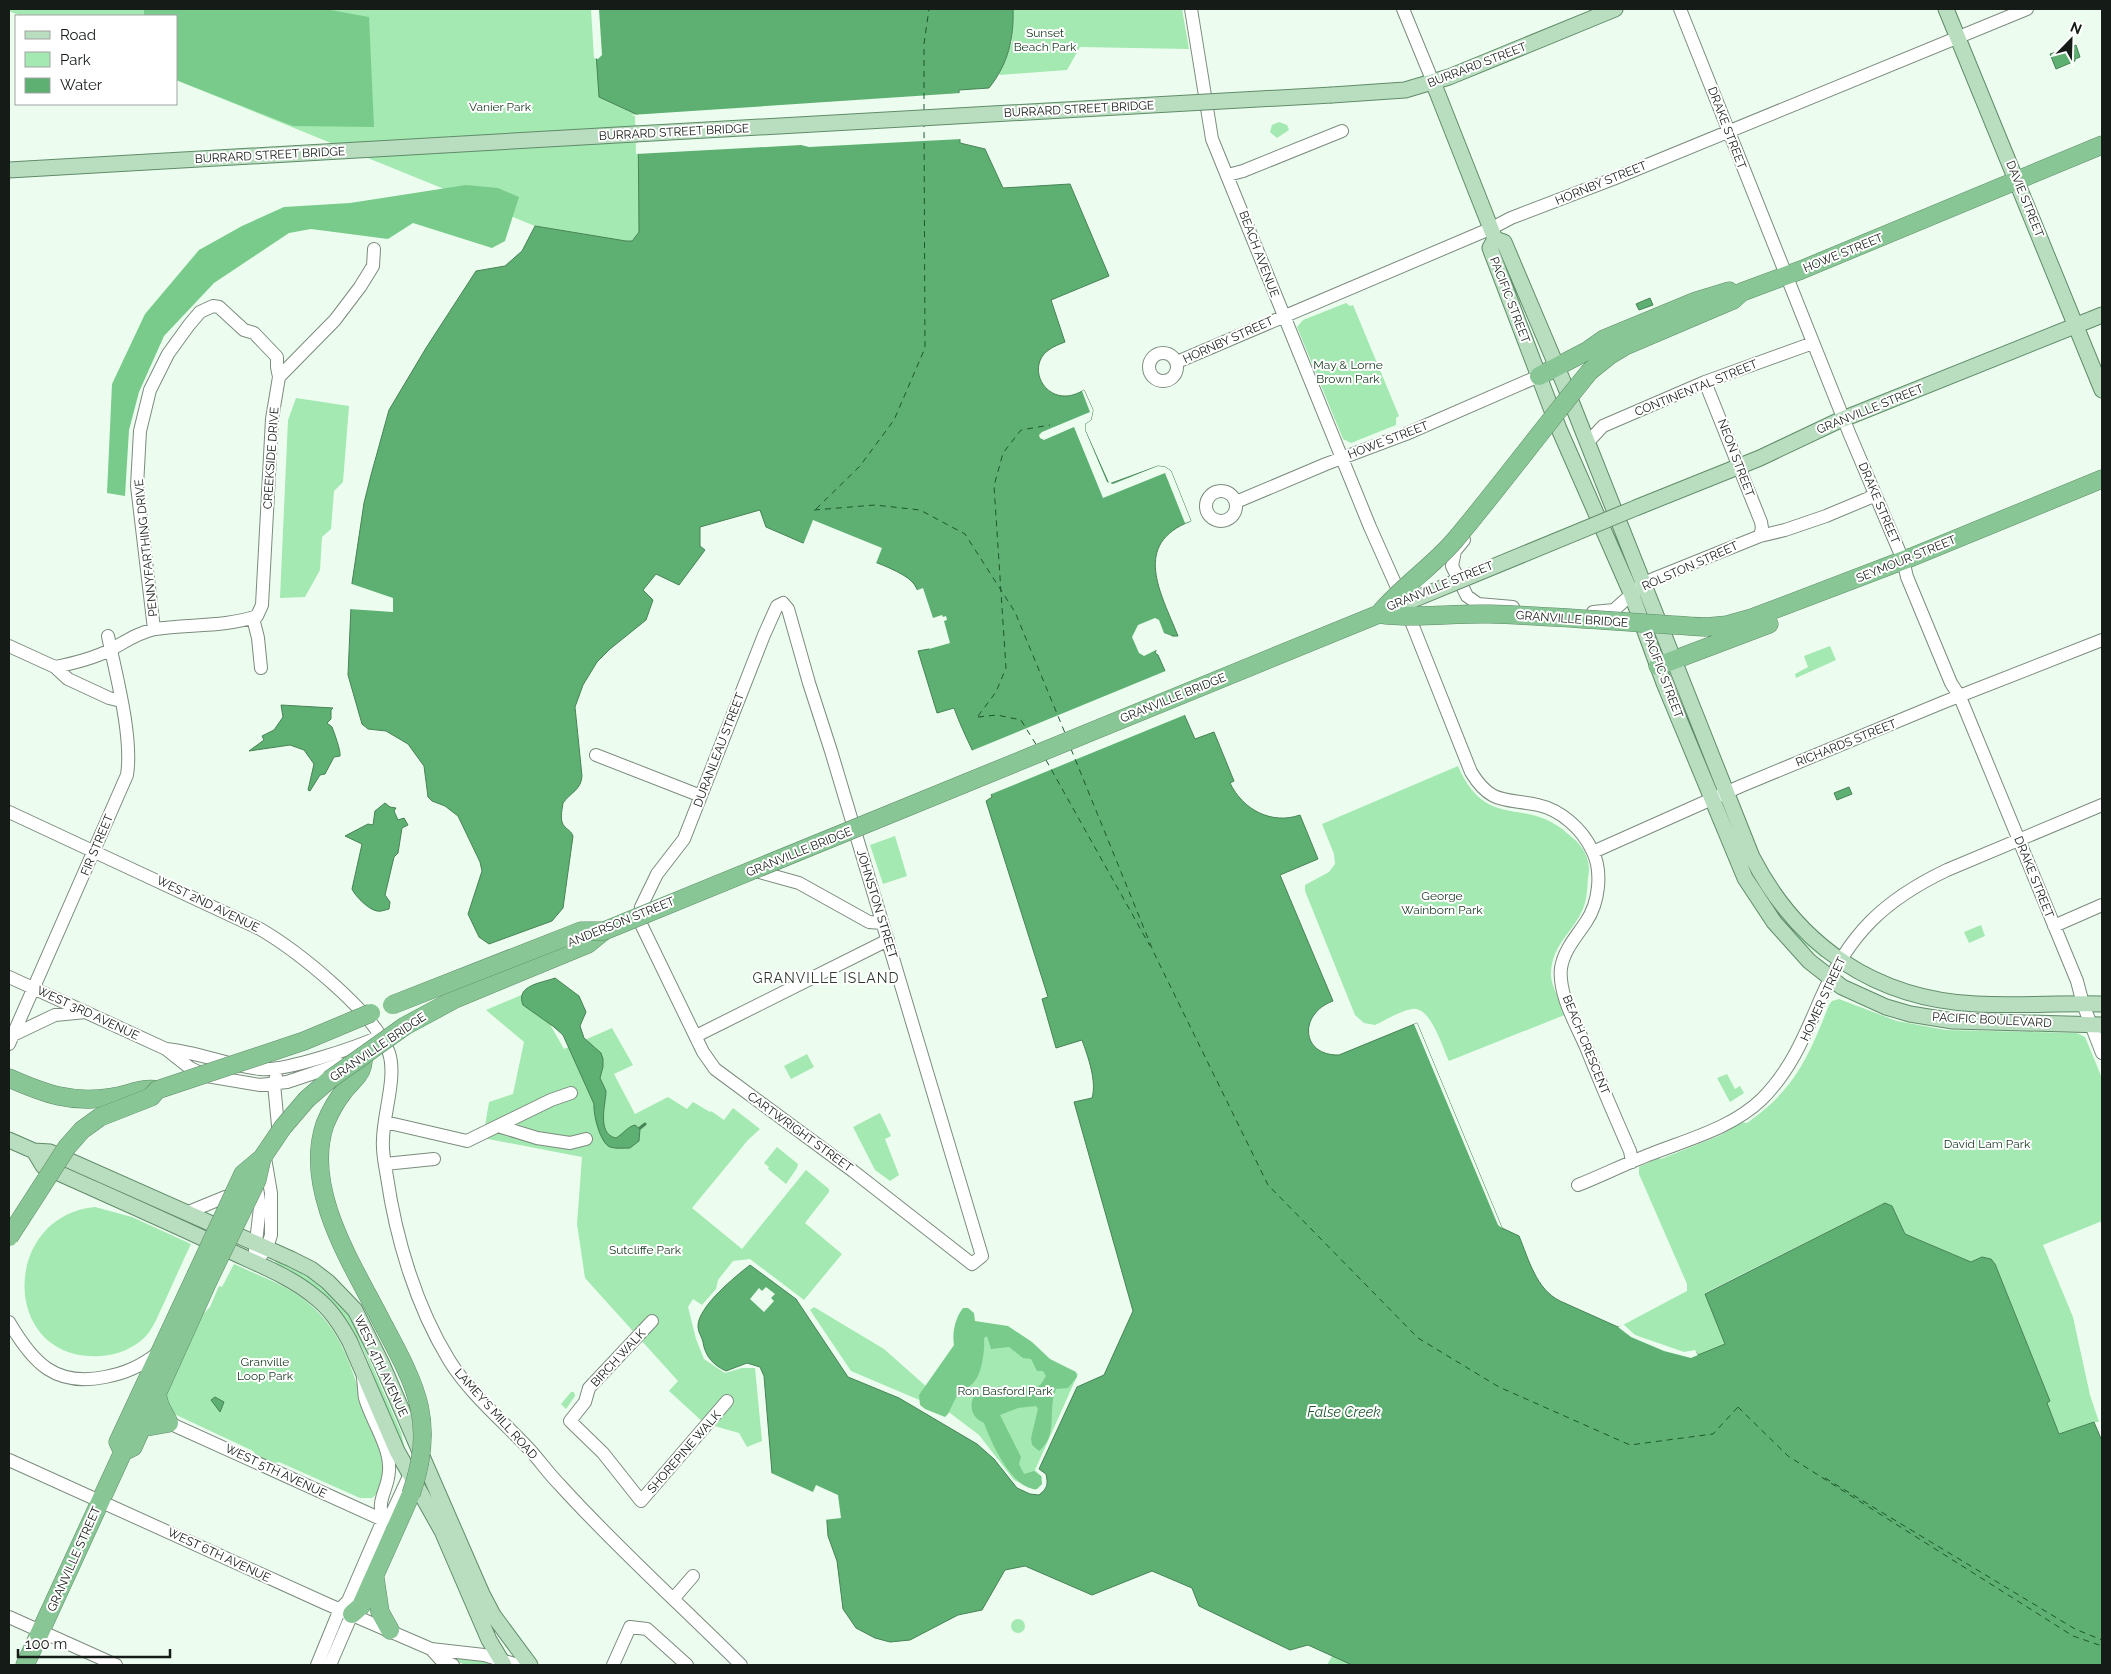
<svg xmlns="http://www.w3.org/2000/svg" width="2111" height="1674" font-family="Raleway,sans-serif">
	<rect width="100%" height="100%" fill="#ecfdef"/>
	<path fill="#a3e9b1" d="M9 9H593L638 115 639 232 631 241H626L535 226 176 80V16H21L9 11Z
		M1013 9H1182L1189 49 1080 47 1067 70 999 75 1012 42Z
		M1279 122 1287 125 1289 130 1277 138 1270 132 1272 125Z
		M1346 303 1350 306 1353 305 1399 416 1396 418V425L1351 443 1343 439 1297 327 1303 320Z
		M296 398 349 406 343 482 334 491 331 529 322 537 320 570 305 597 280 598 288 420Z
		M1830 646 1836 660 1796 678 1795 674 1808 667 1804 656Z
		M1458 766C1487 833 1526 795 1568 834 1575 840 1580 843 1585 853 1589 862 1590 869 1588 878 1587 891 1587 903 1580 915 1568 937 1551 947 1551 976 1552 989 1561 1002 1567 1014L1449 1061C1442 1047 1431 1006 1412 1009 1400 1011 1386 1020 1375 1025L1364 1023 1355 1015 1305 891V885L1329 872 1335 864 1334 854 1322 824Z
		M1728 817 1764 891 1773 905 1822 955 1821 957 1802 941 1761 897 1726 819Z
		M895 836 907 876 883 884 870 845Z
		M1981 925 1985 936 1969 943 1964 932Z
		M531 991 564 1049 612 1028 633 1065 614 1074 635 1114 668 1097 687 1109 693 1102 710 1112 711 1111 724 1120 733 1108 760 1129 748 1140 692 1208 742 1249 806 1170 829 1189V1192L805 1223 842 1254 804 1300 750 1259 733 1261 718 1280 716 1289 702 1305 693 1299 688 1307 696 1339 704 1359 725 1373 742 1368H755L762 1441 747 1447 739 1433 704 1423 669 1391 678 1381 585 1278 577 1224 582 1157 483 1138 489 1102 513 1094 524 1042 486 1010Z
		M1839 999 1897 1021 1946 1030 2077 1033 2085 1037 2102 1078V1221L2043 1245 2073 1317 2090 1395 2099 1422H2094L2060 1435 2046 1403 2050 1401 1995 1264 1982 1257 1971 1262 1905 1234 1892 1206 1882 1204 1705 1293 1725 1344C1716 1348 1705 1354 1696 1355 1675 1356 1637 1338 1621 1326L1687 1291V1284L1639 1174V1167L1658 1158 1661 1159 1721 1135 1741 1122 1747 1123C1795 1089 1808 1058 1829 1005L1832 1001Z
		M807 1054 814 1067 791 1079 784 1066Z
		M1727 1074 1735 1089 1740 1086 1744 1093 1730 1102 1717 1078Z
		M880 1113 891 1136 885 1139 899 1175 890 1181 875 1170 853 1127Z
		M777 1147 798 1164 797 1168 786 1184 768 1169 769 1167 764 1163Z
		M95 1207 132 1217 191 1244C182 1263 173 1283 164 1303 159 1313 154 1327 146 1336 135 1348 117 1355 101 1356 0 1363 0 1216 95 1207Z
		M273 1259 316 1281 345 1309 357 1331 401 1432 405 1449C378 1405 372 1345 335 1306 321 1291 296 1279 279 1267Z
		M234 1264C257 1275 282 1283 302 1298 336 1324 346 1352 359 1390 366 1412 374 1433 382 1455 384 1469 385 1489 372 1498H360L279 1462C271 1465 257 1458 253 1451L170 1412 165 1399 166 1395 203 1314 210 1307 219 1286 222 1287Z
		M814 1307 884 1349 928 1388 985 1329 1046 1361 1078 1374 1035 1470 1042 1477 1041 1485 1035 1490 1014 1480 979 1435 950 1413 851 1371 810 1310Z
		M571 1392H574L575 1396 566 1409 561 1404Z
		M1011 1626a7 7 0 1 1 14 0a7 7 0 1 1-14 0Z
		M443 1654 492 1661 497 1665H465Z
		M1332 1656 1352 1665H1327Z"/>
	<path fill="#79cb8b" d="M144 9H325L369 17 374 127 293 126 176 80V16H144Z
		M466 185 498 188 519 197 505 241 492 248 413 223 388 239 311 229 289 233 214 283 164 336 139 392 129 430 125 496 107 493 112 384 145 314 199 250 242 226 284 207 350 203Z
		M963 1308H968L974 1313 975 1321 1008 1326 1032 1342 1050 1359 1076 1372 1077 1377 1068 1388 1056 1389C1047 1410 1059 1435 1039 1451L1032 1445 1031 1438 1038 1409 1036 1406 1018 1408 1000 1415 1021 1457 1019 1464 1024 1474 1034 1471 1041 1476 1042 1484 1037 1489C1012 1490 991 1442 984 1423 972 1418 968 1406 975 1394H1000L1012 1389 1036 1388 1041 1384 1046 1376 1043 1371H1037L1031 1359 1023 1358 1009 1347 991 1349 987 1336 984 1338C985 1350 982 1378 971 1385 968 1388 964 1388 960 1389L948 1414 945 1417 925 1409 920 1405 919 1395 954 1345C952 1333 955 1318 963 1308Z"/>
	<path fill="#5db071" stroke="#478356" d="M593 9H1013C1014 39 1008 64 989 88L959 90 960 143 985 149 1003 188 1070 184 1109 276 1051 300 1065 342C1057 345 1050 348 1044 354 1030 371 1044 397 1066 396 1072 396 1079 393 1084 390L1093 410 1091 420 1085 424V430L1109 484 1158 466 1165 467 1171 471 1191 521C1131 544 1161 593 1178 636H1172L1164 633 1155 653 1158 655 1195 739 1214 732 1234 781 1230 783C1243 810 1272 825 1300 815L1318 859 1280 875 1333 1001C1298 1014 1301 1056 1339 1055L1417 1023 1502 1228 1519 1236C1529 1260 1536 1289 1560 1301L1618 1327 1621 1326 1634 1336 1683 1354 1696 1352 1698 1355 1725 1344 1705 1294 1885 1203 1892 1206 1905 1234 1971 1262 1982 1257 1991 1259 1995 1264 2050 1401 2047 1403 2059 1434 2094 1422 2102 1441V1665H1352L1308 1645 1290 1650 1199 1606 1192 1588 1152 1571 1092 1595 1025 1566 1005 1570 982 1610 958 1615 910 1640 890 1642 875 1638 856 1628 843 1609 837 1561 828 1536 826 1509 816 1498 776 1480 772 1473 764 1376 760 1367 747 1363 726 1371C713 1365 705 1356 703 1342 702 1337 698 1332 698 1327 697 1307 736 1276 750 1265L796 1299 848 1377 899 1398 977 1444 994 1459 1017 1488 1030 1494 1039 1495C1048 1488 1048 1484 1046 1474L1039 1469 1077 1387 1104 1375 1133 1311 1074 1102 1092 1098C1097 1081 1088 1057 1082 1040L1056 1048 1042 999 1048 997 986 801 992 797C982 766 965 739 954 708L937 713 918 651 929 649 931 644C926 625 925 600 914 584 902 567 835 549 814 542L803 543 766 527 760 510 700 527V546L705 550 679 585 656 574 643 590 653 600 646 620 610 649 597 662 583 685 575 707 582 776C581 790 571 792 563 803 562 811 559 821 565 827 568 830 571 831 573 836L563 908 552 921 489 944 479 937 468 914 482 871 480 862 458 816 445 806 432 801 428 797 424 766 408 744 386 731 368 729 362 724 348 675 352 583 364 503 371 475 389 410 426 348 476 271 505 266 522 251 535 226 626 241H632L639 232 638 115 599 97Z
		M2076 45 2080 57 2075 59V61L2056 69 2050 54Z
		M1650 298 1653 305 1639 310 1636 304Z
		M281 705 333 708 331 710V719L327 723 332 727C334 732 341 751 340 756L334 757 325 774 320 775 310 791 308 790 314 764 304 750 290 745 249 751 264 740 262 736 274 730 283 717Z
		M1849 787 1852 794 1837 800 1834 793Z
		M385 803 390 807 396 808 394 811 398 820 404 818 408 825 402 828 398 853 394 857 385 895 390 902 389 909C385 910 380 912 377 911 369 910 355 896 352 889L362 844 345 836 368 824 373 825 375 811Z
		M555 978 579 996 586 1012 580 1026 584 1038 601 1053 603 1059V1067L600 1078 606 1091C606 1103 596 1134 616 1138 623 1134 627 1127 635 1125L640 1129 639 1141 630 1148C624 1148 616 1149 610 1147 600 1143 593 1114 594 1104L563 1035 554 1027 523 1005C515 985 542 983 555 978Z
		M215 1397 224 1402 220 1412 211 1400Z"/>
	<path fill="#ecfdef" d="M591 9H599L602 55 598 59 594 58Z
		M961 93 962 139 809 147 801 145 636 154 635 116 631 115Z
		M1084 390 1093 410 1091 420 1085 424V430L1107 482 1113 484 1158 466 1165 467 1171 471 1191 521 1185 523 1165 473 1103 498 1074 427 1044 440 1040 438 1039 435 1042 432 1090 412 1082 391Z
		M813 520 882 548 875 566 813 544 803 545Z
		M349 583 393 598V612L349 609Z
		M923 588 933 618 942 615 943 617 946 616 947 620 944 621 950 643 929 649 918 597 915 591Z
		M1155 618 1159 620 1164 633 1172 636 1171 639 1165 636 1158 651 1156 650 1144 656 1139 653 1132 637 1138 625Z
		M1168 670 1187 714 989 795 971 751Z
		M1417 1023 1502 1228 1498 1225 1414 1024Z
		M766 1287 775 1294 771 1298 774 1301 764 1312 750 1299 759 1288 762 1291Z
		M1623 1324 1635 1335 1684 1352 1695 1350 1698 1355 1691 1358 1664 1351 1631 1337 1618 1327Z
		M769 1472 813 1492 816 1485 838 1495 841 1518 824 1520V1510L815 1500 775 1482Z"/>
	<g fill="none" stroke-linecap="round" stroke-linejoin="round">
		<path stroke="#478356" stroke-width="3" d="M640 1128 645 1124"/>
		<path stroke="#1d572e" stroke-width="1" stroke-dasharray="6 5" stroke-linecap="butt" d="M924 110V44L929 9
			M816 509 860 466 894 420 925 348 924 124
			M814 510 875 505 920 510 965 534 1015 612 1065 733
			M978 716 996 692 1006 668 994 486 1003 453 1021 430 1050 425
			M978 717 997 715 1021 720 1037 746
			M1071 749 1154 953 1268 1185 1418 1338 1499 1387 1630 1445 1713 1434 1738 1407
			M1046 760 1150 946
			M1738 1407 1788 1456 2073 1636 2102 1646
			M1825 1478 2075 1629 2102 1640"/>
		<g stroke="#7c8b7e" stroke-width="14">
			<path id="minor" d="M1191 9 1212 139 1370 527 1403 601 1471 772C1491 805 1505 798 1538 805 1561 810 1582 829 1592 850 1603 871 1599 903 1586 922 1576 937 1564 950 1561 968 1558 994 1576 1024 1586 1047 1600 1082 1615 1117 1630 1151L1632 1162
				M1403 9 1433 82
				M1680 9 1850 435 1903 560 1907 577 1951 683 1960 697 2077 981 2083 1004 2102 1053
				M1228 175 1243 171 1342 131
				M1149 367a14 14 0 1 1 28 0a14 14 0 1 1-28 0Z
				M1177 362 1492 228 1511 218 1613 179 2027 9
				M1705 382 1761 522 1762 528 1760 536
				M1589 445V441L1603 426 1705 382 1813 343
				M1206 506a15 15 0 1 1 30 0a15 15 0 1 1-30 0Z
				M1236 502 1326 464 1406 434 1539 376
				M1464 540 1455 551 1452 566 1467 596 1478 604 1513 607
				M783 603 788 609 809 683 831 751 982 1256 972 1264 853 1171 715 1069 703 1052 639 920 641 907 657 874 684 839 764 635 777 606Z
				M1593 612 1614 610 1644 583 1658 577 1760 536 1785 530 1826 516 1869 498 1874 493
				M253 618 258 638 261 668
				M154 629 137 486 140 431 150 390 168 354 189 325 200 312 213 306 219 307 244 330 254 333 277 357V367L279 377
				M9 646 55 667 68 679 109 698 121 701
				M55 667C75 663 92 659 110 650 125 642 137 633 155 629 187 624 227 627 257 616L262 605 272 419 279 377 335 320 360 287 373 266 374 249
				M596 755 701 796
				M9 812 260 929C296 950 376 1013 389 1053 397 1077 383 1115 383 1140 382 1152 385 1165 387 1177 396 1239 416 1306 449 1360 470 1394 503 1421 530 1450 540 1461 549 1474 560 1485 617 1548 681 1605 741 1665
				M1593 852 1741 786 1944 702 2102 640
				M752 870 799 883 869 922 882 923
				M2054 926 2102 905
				M9 977 166 1049 190 1068 207 1076 260 1085 287 1082 341 1064
				M13 1035 55 1015 86 1012
				M696 1036 888 940
				M9 1044 127 775C133 737 116 675 108 636
				M166 1049C199 1052 229 1066 260 1069 284 1072 357 1047 381 1036
				M276 1077 274 1084 279 1136
				M385 1122 467 1141 551 1100 571 1093
				M498 1126 537 1138 570 1143 586 1139
				M385 1164 434 1159
				M1578 1185C1603 1175 1627 1163 1651 1154 1689 1139 1732 1128 1762 1099 1791 1070 1805 1035 1821 998 1849 934 1884 900 1947 870L2102 805
				M186 1213 230 1195 235 1189
				M255 1251 260 1207 256 1182
				M255 1263 267 1248 271 1235V1193L265 1158
				M652 1321 589 1388 585 1402 570 1421 603 1453 641 1501 727 1401
				M9 1322C33 1363 55 1387 105 1377 126 1373 141 1366 158 1353
				M363 1378C364 1385 364 1392 365 1398 371 1420 391 1447 389 1471 388 1491 376 1498 383 1520
				M169 1423 383 1520
				M9 1460 327 1604 431 1649 484 1655 518 1665
				M674 1598 693 1576
				M9 1617 116 1665
				M431 1649 441 1660 453 1665
				M317 1665 340 1609 348 1601 383 1520 391 1515 410 1474
				M330 1665 352 1614 350 1608
				M613 1665 630 1627 647 1629 687 1665"/>
		</g>
		<g stroke="#608b69" stroke-width="17">
			<path id="major" d="M1946 9 2102 390
				M1433 82 1495 239 1504 242 1565 386 1752 857C1798 946 1875 999 1976 1004 2018 1006 2060 1003 2102 1004
				M1332 95 1405 90 1449 77 1615 9
				M9 170 635 134
				M1495 239 1490 248 1559 429 1631 593 1664 683 1745 878 1774 922 1809 961 1842 987 1886 1007 1910 1014 1953 1021 2102 1025
				M1638 507 1760 458 1838 421 2102 315
				M9 1140 34 1151 50 1152 291 1259 311 1269 328 1282 355 1310 381 1362 482 1594 493 1615 530 1665
				M34 1151 43 1166C105 1194 167 1221 228 1250 257 1264 290 1276 315 1297 331 1309 341 1325 350 1342L397 1451 442 1531 489 1640 504 1665"/>
		</g>
		<g stroke="#608b69" stroke-width="19">
			<path id="highway" d="M1590 371 1610 355 1625 346 1733 300 1742 292 1801 270 2102 145
				M1539 376 1587 351 1604 339 1696 301 1729 291
				M1706 627 1727 625 1752 618 1912 557 2102 479
				M1658 666 1769 624
				M405 1026 455 999 588 944 604 931
				M364 1056C363 1059 363 1064 362 1067 360 1076 349 1084 344 1091 336 1101 330 1112 325 1124 302 1191 355 1268 384 1326
				M9 1078C45 1094 73 1104 113 1097 128 1095 143 1087 157 1090
				M307 1099 329 1080
				M141 1428 169 1423 160 1406 157 1395
				M123 1452 118 1442 196 1275
				M375 1578 380 1612 390 1630
				M352 1614 361 1606 411 1494
				M25 1665 123 1452 133 1447 208 1281"/>
		</g>
		<use href="#minor" stroke="#fff" stroke-width="12"/>
		<use href="#major" stroke="#b8ddbf" stroke-width="15"/>
		<use href="#highway" stroke="#88c795" stroke-width="18"/>
		<g stroke="#608b69" stroke-width="17" stroke-linecap="butt">
			<path id="major-bridge" d="M635 134 1332 95
				M1381 613 1638 507"/>
		</g>
		<g stroke="#608b69" stroke-width="19" stroke-linecap="butt">
			<path id="highway-bridge" d="M1379 614C1415 619 1452 613 1489 614 1562 616 1634 623 1706 627
				M392 1005 581 931H604L1379 614C1402 586 1432 567 1455 540 1501 485 1544 427 1590 371
				M329 1080 405 1026
				M9 1237 67 1147 82 1130 100 1117 151 1097 157 1090 304 1041 371 1013
				M196 1275 243 1174 262 1158 283 1127 307 1099
				M208 1281 257 1180 262 1158
				M384 1326C417 1388 436 1423 411 1494"/>
		</g>
		<use href="#major-bridge" stroke="#b8ddbf" stroke-width="15"/>
		<use href="#highway-bridge" stroke="#88c795" stroke-width="18"/>
	</g>
	<g text-anchor="middle" dominant-baseline="central" stroke-width="4" stroke-linejoin="round" paint-order="stroke">
		<g font-size="12" fill="#16381f" stroke="#fff">
			<text x="1045" y="33">Sunset<tspan x="1045" dy="14">Beach Park</tspan></text>
			<text x="500" y="107">Vanier Park</text>
			<text x="1348" y="365">May &amp; Lorne<tspan x="1348" dy="14">Brown Park</tspan></text>
			<text x="1442" y="896">George<tspan x="1442" dy="14">Wainborn Park</tspan></text>
			<text x="1987" y="1144">David Lam Park</text>
			<text x="645" y="1250">Sutcliffe Park</text>
			<text x="265" y="1362">Granville<tspan x="265" dy="14">Loop Park</tspan></text>
			<text x="1005" y="1391">Ron Basford Park</text>
		</g>
		<g font-size="12" fill="#151b16" stroke="#fff">
			<text transform="translate(1477 65) rotate(-21)">BURRARD STREET</text>
			<text transform="translate(1079 109) rotate(-3)">BURRARD STREET BRIDGE</text>
			<text transform="translate(1727 128) rotate(69)">DRAKE STREET</text>
			<text transform="translate(674 132) rotate(-3)">BURRARD STREET BRIDGE</text>
			<text transform="translate(270 155) rotate(-3)">BURRARD STREET BRIDGE</text>
			<text transform="translate(1601 183) rotate(-22)">HORNBY STREET</text>
			<text transform="translate(2025 199) rotate(68)">DAVIE STREET</text>
			<text transform="translate(1843 253) rotate(-22)">HOWE STREET</text>
			<text transform="translate(1259 254) rotate(69)">BEACH AVENUE</text>
			<text transform="translate(1510 300) rotate(69)">PACIFIC STREET</text>
			<text transform="translate(1228 340) rotate(-24)">HORNBY STREET</text>
			<text transform="translate(1696 388) rotate(-22)">CONTINENTAL STREET</text>
			<text transform="translate(1870 409) rotate(-22)">GRANVILLE STREET</text>
			<text transform="translate(1388 440) rotate(-21)">HOWE STREET</text>
			<text transform="translate(271 458) rotate(-86)">CREEKSIDE DRIVE</text>
			<text transform="translate(1736 458) rotate(69)">NEON STREET</text>
			<text transform="translate(1879 503) rotate(67)">DRAKE STREET</text>
			<text transform="translate(146 548) rotate(-96)">PENNYFARTHING DRIVE</text>
			<text transform="translate(1906 559) rotate(-22)">SEYMOUR STREET</text>
			<text transform="translate(1690 566) rotate(-24)">ROLSTON STREET</text>
			<text transform="translate(1440 586) rotate(-22)">GRANVILLE STREET</text>
			<text transform="translate(1572 619) rotate(4)">GRANVILLE BRIDGE</text>
			<text transform="translate(1663 675) rotate(69)">PACIFIC STREET</text>
			<text transform="translate(1173 698) rotate(-22)">GRANVILLE BRIDGE</text>
			<text transform="translate(1846 743) rotate(-22)">RICHARDS STREET</text>
			<text transform="translate(719 750) rotate(-69)">DURANLEAU STREET</text>
			<text transform="translate(97 845) rotate(-67)">FIR STREET</text>
			<text transform="translate(799 852) rotate(-22)">GRANVILLE BRIDGE</text>
			<text transform="translate(2034 877) rotate(68)">DRAKE STREET</text>
			<text transform="translate(208 904) rotate(26)">WEST 2ND AVENUE</text>
			<text transform="translate(877 904) rotate(73)">JOHNSTON STREET</text>
			<text transform="translate(621 922) rotate(-22)">ANDERSON STREET</text>
			<text transform="translate(1823 999) rotate(-65)">HOMER STREET</text>
			<text transform="translate(88 1013) rotate(25)">WEST 3RD AVENUE</text>
			<text transform="translate(1992 1020) rotate(3)">PACIFIC BOULEVARD</text>
			<text transform="translate(1586 1045) rotate(68)">BEACH CRESCENT</text>
			<text transform="translate(378 1047) rotate(-34)">GRANVILLE BRIDGE</text>
			<text transform="translate(800 1132) rotate(36)">CARTWRIGHT STREET</text>
			<text transform="translate(618 1358) rotate(-47)">BIRCH WALK</text>
			<text transform="translate(381 1366) rotate(65)">WEST 4TH AVENUE</text>
			<text transform="translate(496 1414) rotate(48)">LAMEY'S MILL ROAD</text>
			<text transform="translate(684 1452) rotate(-49)">SHOREPINE WALK</text>
			<text transform="translate(276 1471) rotate(25)">WEST 5TH AVENUE</text>
			<text transform="translate(219 1555) rotate(25)">WEST 6TH AVENUE</text>
			<text transform="translate(74 1559) rotate(-66)">GRANVILLE STREET</text>
		</g>
		<g font-size="14" letter-spacing="1" fill="#2c382e" stroke="#fff">
			<text x="826" y="978">GRANVILLE ISLAND</text>
		</g>
		<g font-size="14" font-style="italic" fill="#1d572e" stroke="#fff">
			<text x="1344" y="1412">False Creek</text>
		</g>
	</g>
	<rect width="2111" height="1674" fill="none" stroke="#151b16" stroke-width="20"/>
	<rect x="15" y="15" width="162" height="90" fill="#ffffff" stroke="#a1a4a2"/>
	<rect x="25" y="31" width="25" height="8" fill="#b8ddbf" stroke="#a1a4a2"/>
	<text x="60" y="40" font-size="15" fill="#151b16">Road</text>
	<rect x="25" y="52" width="25" height="15" fill="#a3e9b1" stroke="#a1a4a2"/>
	<text x="60" y="65" font-size="15" fill="#151b16">Park</text>
	<rect x="25" y="78" width="25" height="15" fill="#5db071" stroke="#a1a4a2"/>
	<text x="60" y="90" font-size="15" fill="#151b16">Water</text>
	<g transform="translate(2071 40) rotate(23)" stroke="#ffffff" stroke-width="4" paint-order="stroke">
	<path d="M0-4L9 19L0 12L-9 19Z" fill="#151b16"/>
	<text y="-8" font-size="14" font-weight="bold" text-anchor="middle" fill="#151b16">N</text>
	</g>
	<path d="M18 1649v8h152v-8" fill="none" stroke="#151b16" stroke-width="2.5"/>
	<text x="25" y="1649" font-size="15" fill="#151b16" stroke="#ffffff" stroke-width="4" paint-order="stroke">100 m</text>
</svg>
